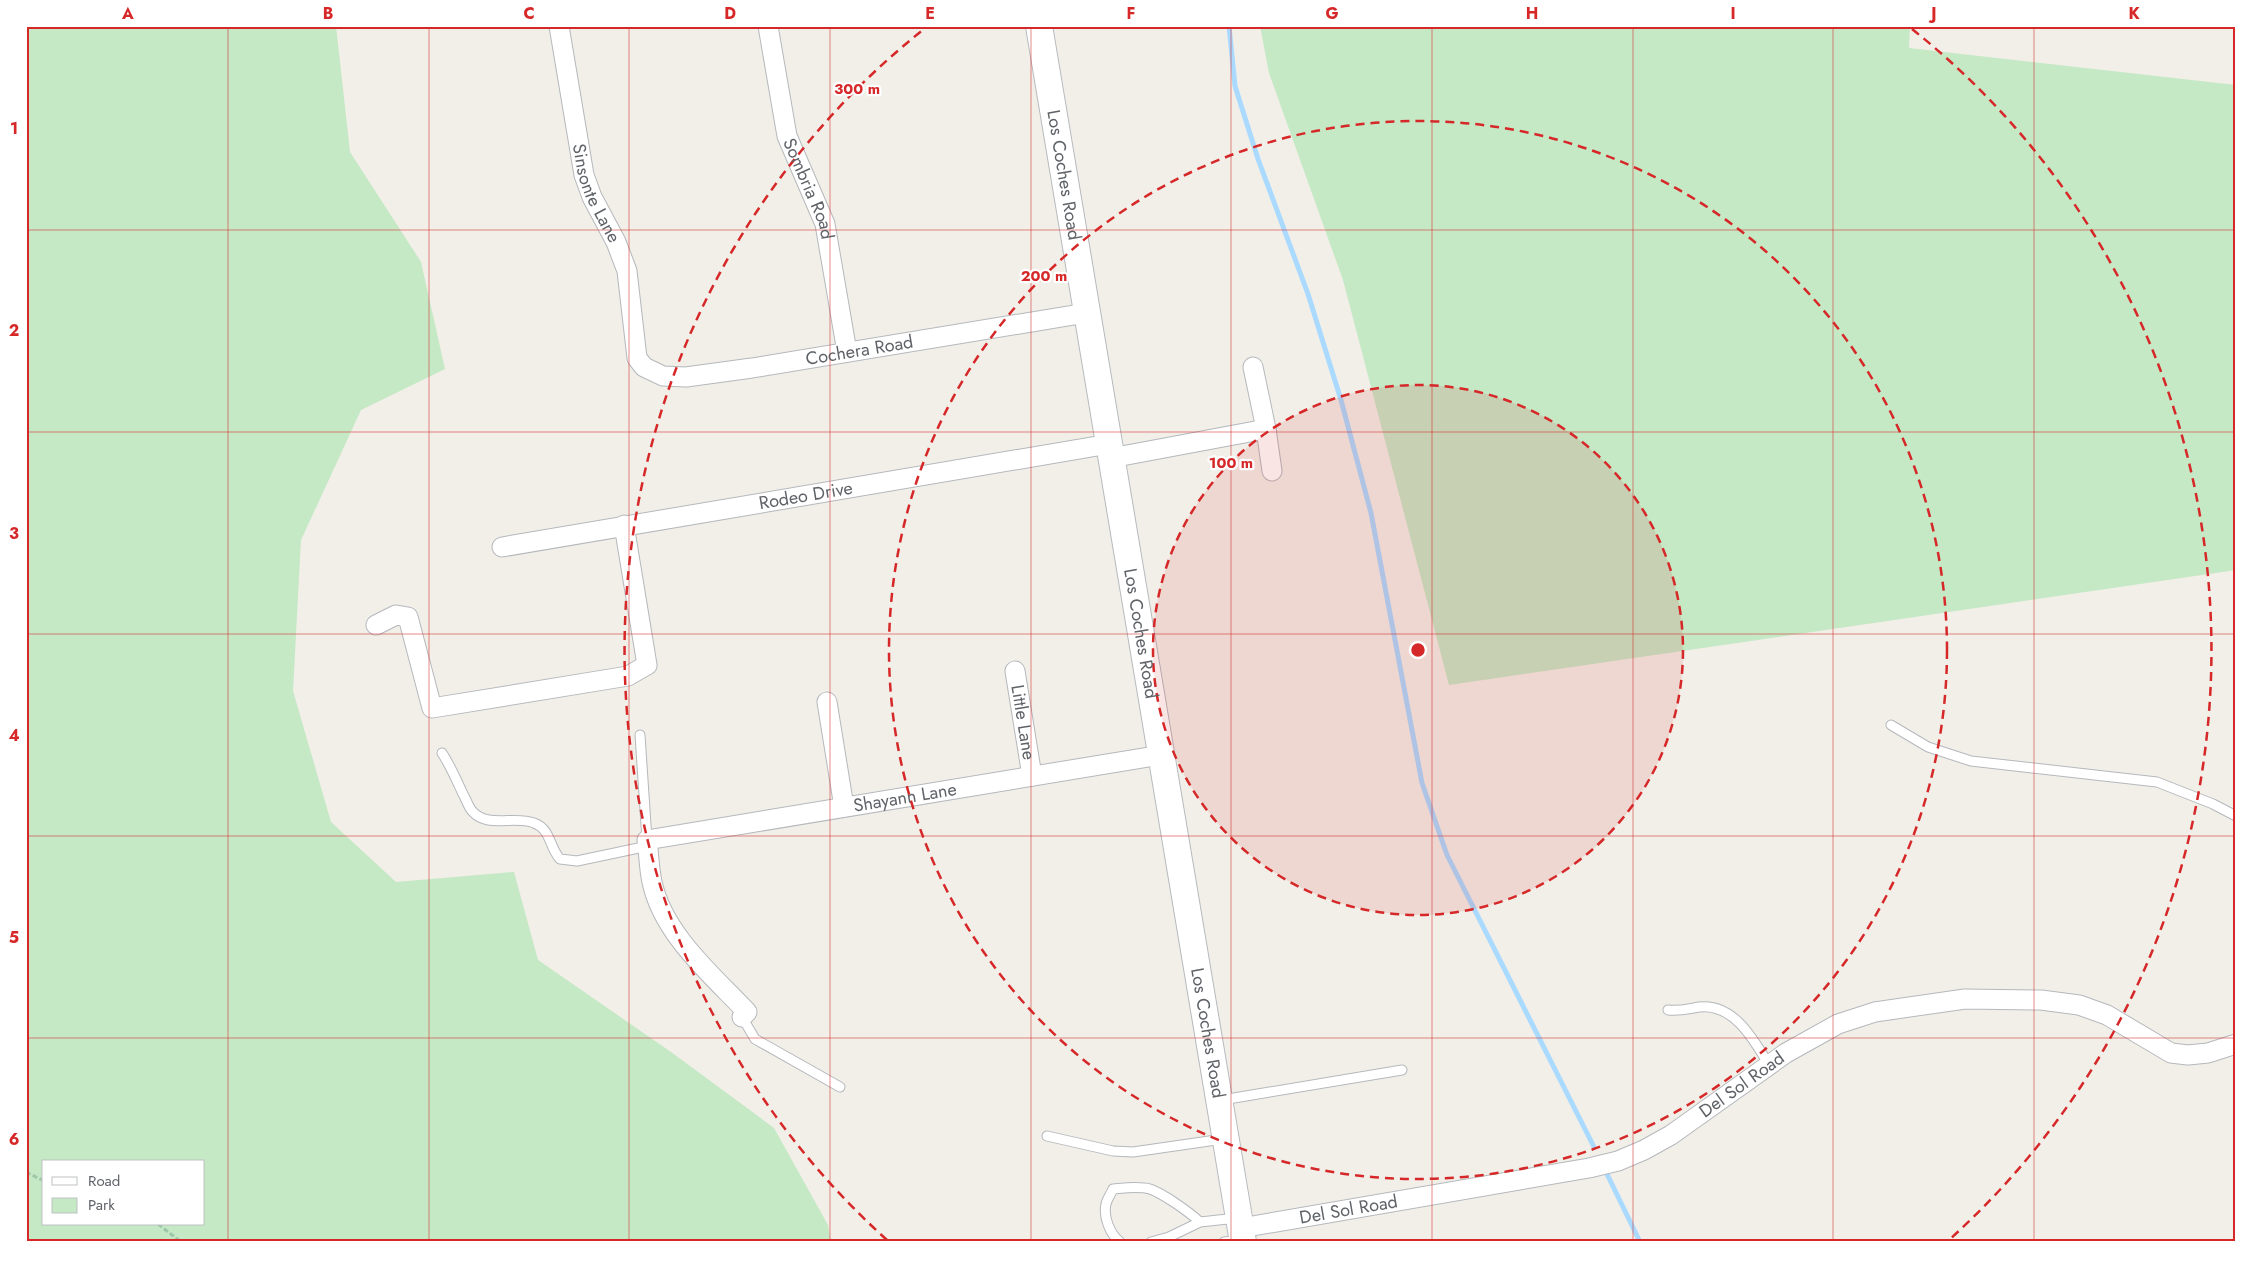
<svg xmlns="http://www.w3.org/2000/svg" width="2262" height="1268" font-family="Jost,sans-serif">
	<rect width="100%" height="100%" fill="#f1efe8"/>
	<path fill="#c5e8c5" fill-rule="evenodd" d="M26 26H336L350 152 421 262 445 369 361 410 301 540 293 691 331 822 396 882 514 872 538 960 671 1052 774 1128 828 1225 831 1242H26ZM44 1162H204V1224H44Z
		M1260 26H1910L1909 48 2236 85V570L1449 685 1343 280 1269 73Z"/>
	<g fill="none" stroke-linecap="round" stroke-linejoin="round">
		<path stroke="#aadaff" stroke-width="5" d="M1229 26 1235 86 1258 159 1308 294 1341 400 1371 513 1422 783 1447 855 1594 1147
			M1607 1174 1640 1242"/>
		<g stroke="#b5b8bc" stroke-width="11">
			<path id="service" d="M1891 725 1928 747 1971 761 2157 782 2213 804 2236 816
				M640 735 647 840
				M442 753C450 765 456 779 463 794 466 799 468 806 472 811 488 829 514 815 534 823 551 829 549 847 560 859L577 861 648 846
				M1668 1010C1683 1011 1686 1009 1699 1007 1734 1003 1754 1040 1769 1065
				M742 1017 755 1039 840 1087
				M1222 1100 1402 1070
				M1047 1136 1113 1151 1133 1152 1223 1139
				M1120 1242C1110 1234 1103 1217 1106 1204 1107 1199 1111 1194 1113 1189 1125 1188 1138 1186 1150 1189 1164 1194 1189 1212 1200 1222
				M1151 1242 1169 1237 1200 1222 1237 1218
				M1224 1242 1240 1240"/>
		</g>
		<g stroke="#b5b8bc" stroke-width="21">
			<g id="minor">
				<path id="s1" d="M559 26 584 175 592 197 616 242 627 271 637 358 644 367 663 376 686 377 752 368 1086 313"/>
				<path id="s2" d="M768 26 787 136 825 224 847 352"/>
				<path d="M1253 367 1266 429 1272 471"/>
				<path d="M1111 458 1266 429"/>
				<path id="s3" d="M502 547 1109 444"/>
				<path d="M376 625 396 615 408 617 432 708 628 676 647 665 624 525"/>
				<path id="s4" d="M1015 671 1032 776"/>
				<path d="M827 702 844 807"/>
				<path id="s5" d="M742 1017 747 1012C712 975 663 934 652 882 649 869 649 854 647 840L1161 755"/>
				<path id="s6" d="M1241 1228 1589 1168 1618 1161 1644 1150 1671 1135 1786 1053 1838 1024 1875 1012 1965 999 2041 1000 2079 1005 2107 1015 2171 1053 2188 1055 2208 1053 2236 1044"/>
			</g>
		</g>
		<g stroke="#b6babf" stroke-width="28">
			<g id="secondary">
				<path id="s7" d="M1039 26 1243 1242"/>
			</g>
		</g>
		<path stroke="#9cc7a9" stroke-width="3" stroke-dasharray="5 2.5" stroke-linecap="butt" d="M26 1172 44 1181
			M158 1224 181 1242"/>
		<use href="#service" stroke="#fff" stroke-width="9"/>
		<use href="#minor" stroke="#fff" stroke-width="19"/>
		<use href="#secondary" stroke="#fff" stroke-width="26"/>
	</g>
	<path fill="none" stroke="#d62828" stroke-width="1" stroke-opacity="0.55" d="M228 26V1242M429 26V1242M629 26V1242M830 26V1242M1031 26V1242M1231 26V1242M1432 26V1242M1633 26V1242M1833 26V1242M2034 26V1242M26 230H2236M26 432H2236M26 634H2236M26 836H2236M26 1038H2236"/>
	<circle cx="1418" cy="650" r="265" fill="#d62828" fill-opacity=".12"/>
	<g fill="none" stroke="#d62828" stroke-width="2.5" stroke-dasharray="9 6">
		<circle cx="1418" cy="650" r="265"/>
		<circle cx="1418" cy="650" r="529"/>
		<path d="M887 1240A794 794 0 0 1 924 29M1912 29A794 794 0 0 1 1949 1240"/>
	</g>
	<g text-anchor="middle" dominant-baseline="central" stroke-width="4.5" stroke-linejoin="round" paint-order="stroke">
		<g font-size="18" fill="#5f6368" stroke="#fff">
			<text stroke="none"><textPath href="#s7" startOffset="151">Los Coches Road</textPath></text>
			<text stroke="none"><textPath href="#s2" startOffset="169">Sombria Road</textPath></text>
			<text stroke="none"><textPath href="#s1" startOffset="172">Sinsonte Lane</textPath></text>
			<text stroke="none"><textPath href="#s1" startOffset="575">Cochera Road</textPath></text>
			<text stroke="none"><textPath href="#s3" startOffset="308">Rodeo Drive</textPath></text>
			<text stroke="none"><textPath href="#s7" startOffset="616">Los Coches Road</textPath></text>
			<text stroke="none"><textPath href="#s4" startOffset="52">Little Lane</textPath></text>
			<text stroke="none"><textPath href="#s5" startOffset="474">Shayann Lane</textPath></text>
			<text stroke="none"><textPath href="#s7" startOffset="1021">Los Coches Road</textPath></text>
			<text stroke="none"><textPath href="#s6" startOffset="529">Del Sol Road</textPath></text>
			<text stroke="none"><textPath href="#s6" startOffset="109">Del Sol Road</textPath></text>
		</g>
	</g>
	<circle cx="1418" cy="650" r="8" fill="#d62828" stroke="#fff" stroke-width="2.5"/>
	<g font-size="15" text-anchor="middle" font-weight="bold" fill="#d62828" stroke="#fff" stroke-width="4.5" stroke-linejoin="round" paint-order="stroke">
		<text x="857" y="94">300 m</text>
		<text x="1044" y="281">200 m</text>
		<text x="1231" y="468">100 m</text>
	</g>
	<rect width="2262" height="1268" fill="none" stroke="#ffffff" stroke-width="55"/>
	<rect x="42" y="1160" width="162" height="65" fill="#ffffff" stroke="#bfc1c3"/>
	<rect x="52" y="1177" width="25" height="8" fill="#ffffff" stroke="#bfc1c3"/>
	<text x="88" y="1186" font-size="15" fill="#5f6368">Road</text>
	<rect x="52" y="1198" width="25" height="15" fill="#c5e8c5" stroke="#bfc1c3"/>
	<text x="88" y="1210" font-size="15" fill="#5f6368">Park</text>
	<rect x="28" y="28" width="2206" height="1212" fill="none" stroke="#d62828" stroke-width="2"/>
	<g font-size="16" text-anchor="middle" font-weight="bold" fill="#d62828">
		<text x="128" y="19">A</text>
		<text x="328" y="19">B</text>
		<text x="529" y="19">C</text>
		<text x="730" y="19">D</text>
		<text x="930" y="19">E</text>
		<text x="1131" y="19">F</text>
		<text x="1332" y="19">G</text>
		<text x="1532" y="19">H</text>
		<text x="1733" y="19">I</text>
		<text x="1934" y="19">J</text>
		<text x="2134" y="19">K</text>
		<text x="14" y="134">1</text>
		<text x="14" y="336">2</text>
		<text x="14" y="539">3</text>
		<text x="14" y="741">4</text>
		<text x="14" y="943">5</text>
		<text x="14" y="1145">6</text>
	</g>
</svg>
